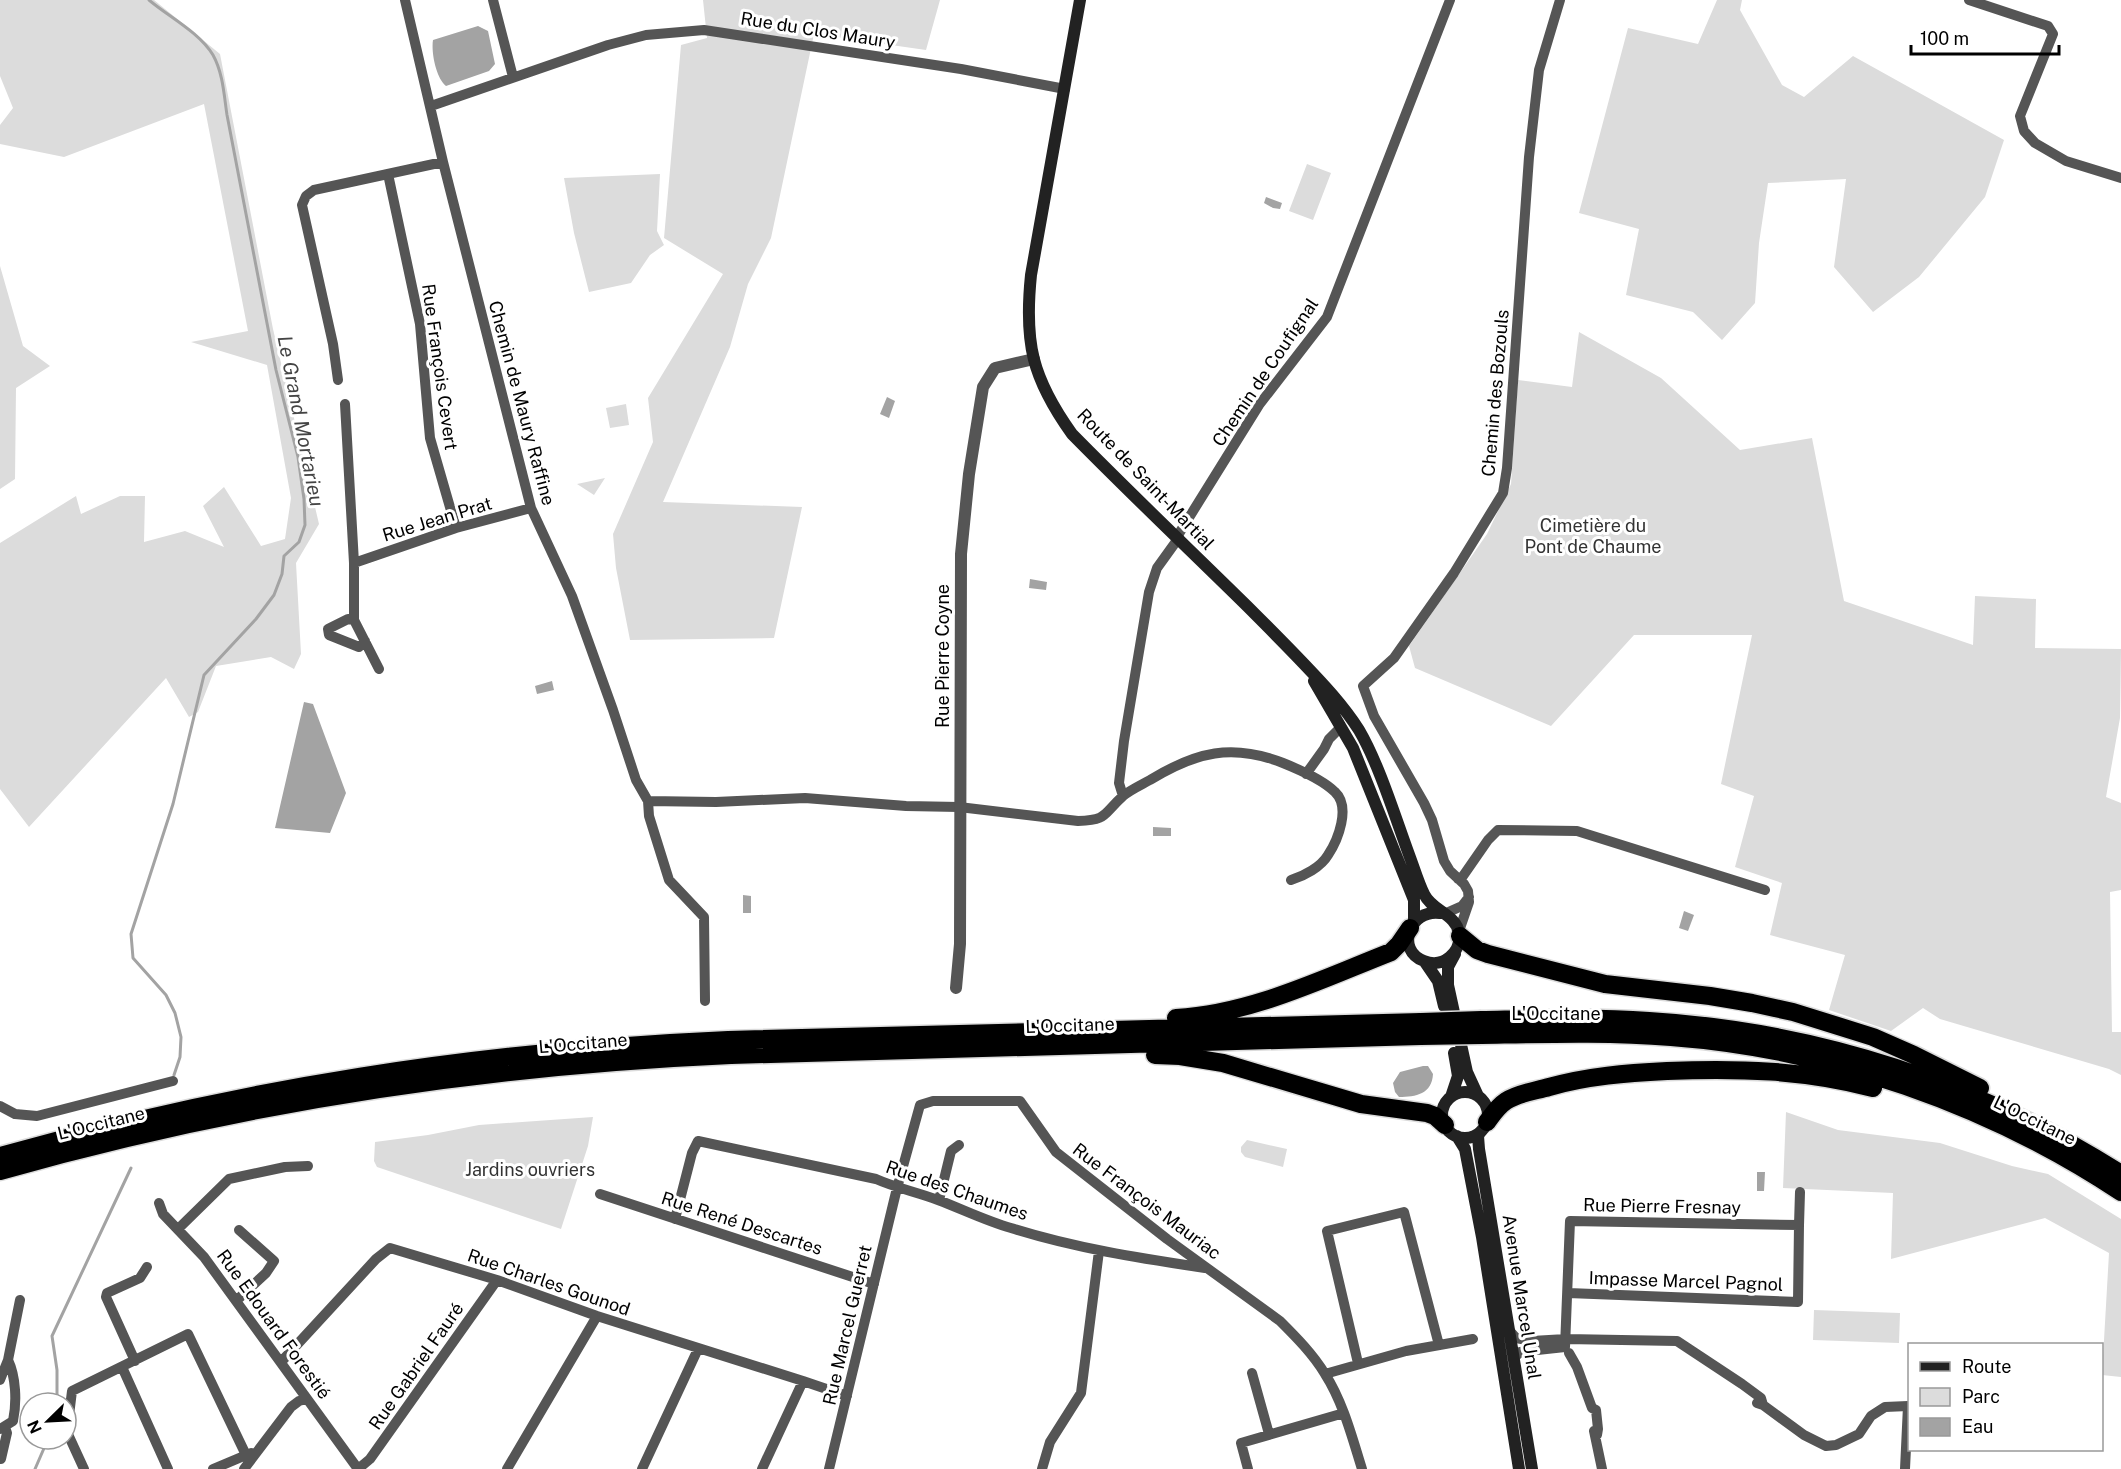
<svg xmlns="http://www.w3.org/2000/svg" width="2121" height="1469" font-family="'Public Sans',sans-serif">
	<rect width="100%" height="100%" fill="#fff"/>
	<path fill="#dcdcdc" d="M0 0H154L220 54 273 329 319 524 296 563 301 654 294 669 271 657 216 666 198 712 189 717 166 678 29 827 0 789V543L76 496 81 514 120 496H145L144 542 185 531 224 547 203 506 224 487 261 546 285 539 291 498 267 365 191 342 248 331 204 104 64 157 0 144V125L13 108 0 76Z
		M703 0H940L926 50 814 34 771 238 748 284 730 347 663 502 802 507 774 638 630 640 616 568 613 534 653 442 648 398 723 274 664 238 681 45 707 38Z
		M1717 0H1742L1740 10 1782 85 1804 97 1853 56 2004 140 1985 197 1919 277 1873 312 1834 267 1846 179 1768 183 1759 243 1755 303 1722 340 1693 312 1626 295 1639 229 1579 213 1628 28 1698 44Z
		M1307 164 1331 173 1313 220 1289 211Z
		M660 174 657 231 664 245 650 255 631 283 589 292 574 233 564 178Z
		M0 266 23 346 50 366 16 388 15 479 0 489Z
		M1579 332 1661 378 1740 450 1812 438 1844 601 1973 645 1975 596 2036 599 2035 648 2121 649 2120 718 2106 797 2121 803V890L2110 892 2112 1032H2121V1075L2109 1069 1940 1019 1923 1008 1891 1031 1829 1010 1845 955 1770 935 1782 883 1735 867 1754 796 1721 784 1752 635H1634L1551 726 1415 668 1409 646 1487 534 1511 484 1518 380 1572 387Z
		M626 404 629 425 610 428 606 408Z
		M605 478 594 495 577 484Z
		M1786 1112 1838 1130 1940 1143 2012 1166 2048 1174 2121 1219V1377L2102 1375 2109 1253 2045 1218 1891 1259 1893 1193 1783 1188Z
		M593 1117 588 1146 561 1229 377 1167 374 1161 375 1142 428 1135 479 1125Z
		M1247 1140 1287 1149 1283 1167 1245 1157 1241 1152V1147Z
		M1814 1310 1900 1313 1899 1343 1813 1340Z"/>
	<path fill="#a3a3a3" d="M478 26 488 31 495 64 489 71 446 86C436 78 431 52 433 40Z
		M1266 197 1282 203 1280 209 1273 208 1264 203Z
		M887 397 895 401 889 418 880 414Z
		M1030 579 1047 582 1046 590 1029 588Z
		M552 681 554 690 537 694 535 686Z
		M304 702 313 704 346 793 330 833 275 828Z
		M1153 827 1171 828V836H1153Z
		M743 895 751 896V913H743Z
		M1684 911 1694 915 1688 931 1679 928Z
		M1423 1066H1428L1433 1074C1432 1094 1416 1097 1399 1097L1395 1092 1393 1083 1400 1072Z
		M1757 1172H1765L1764 1191H1757Z"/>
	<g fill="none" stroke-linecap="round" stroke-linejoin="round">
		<path stroke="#a3a3a3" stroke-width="3" d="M149 0C169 17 199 32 213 55 223 73 224 95 227 115L276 370 298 457 304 499 305 525 299 542 284 556 282 574 274 595 256 619 204 675 173 804 131 934 133 958 166 995 175 1013 181 1037 180 1057 174 1075
			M57 1403V1370L52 1336 131 1168
			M35 1469 48 1439"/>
		<g stroke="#dbdbdb" stroke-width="21">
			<path id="motorway" d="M1460 936 1477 950 1488 954 1605 984 1710 996 1752 1003 1793 1012 1873 1037 1914 1055 1980 1088
				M1176 1018C1251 1014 1322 979 1391 952L1399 944 1410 928
				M1481 1020C1537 1019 1593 1017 1649 1021 1816 1031 1980 1084 2121 1174
				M1481 1035C1544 1034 1608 1032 1671 1037 1830 1049 1988 1104 2121 1192
				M1155 1055 1180 1056 1223 1063 1361 1104 1427 1113 1435 1116 1445 1125
				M1487 1122C1493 1114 1497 1107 1506 1101 1518 1093 1535 1091 1549 1087 1588 1076 1627 1073 1667 1071 1737 1068 1805 1070 1873 1088
				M0 1156C241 1088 478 1051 728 1040L1421 1022
				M0 1171C240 1103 482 1066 731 1055L1421 1036"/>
		</g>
		<path stroke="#555" stroke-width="10" d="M405 0 443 162 531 508 572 596 613 710 636 780 648 801 649 816 669 880 704 917 705 1001
			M493 0 513 77
			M1969 0 2048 26 2053 34 2020 116 2024 131 2035 143 2066 161 2121 178
			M431 106 608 45 646 35 704 30 961 69 1065 89
			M388 174 420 324 430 438 456 528
			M338 380 333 344 302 205 306 196 314 190 443 162
			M345 404 354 563V620L379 669
			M354 563 456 528 531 508
			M354 620 348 619 328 629 329 635 359 647 365 641
			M1306 774 1324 749 1329 739 1341 727
			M1123 796 1119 783 1124 741 1149 592 1157 568 1175 543 1180 532 1259 405 1327 317 1450 0
			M648 801 716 802 805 798 906 806 959 807 1078 821C1108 820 1102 815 1123 796 1130 790 1141 785 1150 780 1196 752 1232 743 1283 763 1298 769 1324 781 1335 792 1351 807 1338 840 1328 855 1321 867 1304 876 1291 880
			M1458 879 1463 876 1488 840 1498 830 1577 831 1765 890
			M1444 914 1462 906 1469 897
			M1459 931 1469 902 1468 891 1464 884 1450 871 1444 861 1432 820 1424 803 1374 716 1363 686 1394 658 1454 573 1503 493 1507 468 1529 157 1539 70 1560 0
			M0 1106 15 1114 37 1116 173 1081
			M600 1194 874 1284
			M939 1200 951 1151 959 1145
			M159 1203 163 1214 204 1257 358 1469
			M675 1219 692 1153 698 1141 876 1179C896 1188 917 1192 938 1200 962 1209 986 1221 1011 1228 1074 1248 1139 1258 1205 1268
			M1799 1225 1800 1192
			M178 1229 229 1179 285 1167 308 1166
			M236 1301 266 1273 274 1261 239 1230
			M1509 1330 1516 1338 1532 1341 1566 1339 1677 1341 1742 1384 1761 1398 1763 1405
			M1565 1347 1570 1221 1799 1225 1798 1302 1568 1293
			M1569 1353 1577 1367 1592 1408 1596 1410 1598 1429 1597 1435
			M1514 1358 1520 1352 1565 1347
			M8 1360 20 1300
			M135 1361 106 1297 107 1293 140 1278 147 1267
			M281 1362 376 1259 390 1248 497 1280 597 1316 803 1381 847 1396
			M1358 1363 1327 1231 1404 1212 1439 1345
			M122 1367 168 1469
			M1252 1373 1269 1434
			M1325 1374 1406 1351 1473 1339
			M0 1380 8 1360C16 1377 17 1402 13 1421L0 1429
			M1757 1403 1763 1405 1804 1435 1826 1446 1836 1445 1859 1434 1871 1416 1885 1407 1908 1406 1905 1469
			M1594 1431 1602 1469
			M1 1459 7 1433 5 1427
			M84 1469 67 1432 72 1391 188 1334 246 1455
			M213 1469 251 1453
			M244 1469 291 1407 299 1401 306 1399
			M358 1469 370 1459 497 1280
			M507 1469 597 1316
			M642 1469 698 1349
			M762 1469 803 1381
			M829 1469 897 1188 920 1105 933 1101H1020L1056 1152 1167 1239 1280 1321C1296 1337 1313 1354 1325 1374 1343 1402 1352 1437 1362 1469
			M1042 1469 1050 1442 1081 1393 1099 1251
			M1248 1469 1241 1443 1344 1413"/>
		<path stroke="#555" stroke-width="12" d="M956 988 960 944 961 554 969 474 983 387 995 368 1034 359"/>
		<path stroke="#222" stroke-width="12" d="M1080 0 1031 275C1024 343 1032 378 1072 434 1129 492 1189 549 1247 606 1266 625 1285 644 1304 664 1324 685 1343 705 1359 730 1380 766 1396 820 1411 860 1415 871 1419 884 1424 894 1432 911 1456 914 1459 933 1462 952 1443 969 1424 961 1395 950 1409 909 1440 913
			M1314 681 1353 748 1414 900V921
			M1455 954 1448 967V985L1467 1072 1478 1096
			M1425 962 1438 981 1444 1006
			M1442 1115a23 23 0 1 1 46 0a23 23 0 1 1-46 0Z
			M1451 1097 1458 1076 1454 1053
			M1481 1131 1478 1136 1479 1149 1532 1469
			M1457 1136 1465 1149 1482 1237 1519 1469"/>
		<use href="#motorway" stroke="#000" stroke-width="18"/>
		<g stroke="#dbdbdb" stroke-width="21" stroke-linecap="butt">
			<path id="motorway-bridge" d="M1421 1022 1481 1020
				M1421 1036 1481 1035"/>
		</g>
		<use href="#motorway-bridge" stroke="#000" stroke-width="18"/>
	</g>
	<g text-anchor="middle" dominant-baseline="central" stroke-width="6" stroke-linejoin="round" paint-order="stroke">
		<g font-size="18" fill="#000" stroke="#fff">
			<text transform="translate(818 30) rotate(9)">Rue du Clos Maury</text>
			<text transform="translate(440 367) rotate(82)">Rue François Cevert</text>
			<text transform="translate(1265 372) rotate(-56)">Chemin de Coufignal</text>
			<text transform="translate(1495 393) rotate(-85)">Chemin des Bozouls</text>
			<text transform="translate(522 403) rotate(75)">Chemin de Maury Raffine</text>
			<text transform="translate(1146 479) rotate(46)">Route de Saint-Martial</text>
			<text transform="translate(437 519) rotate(-17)">Rue Jean Prat</text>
			<text transform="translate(942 656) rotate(-90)">Rue Pierre Coyne</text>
			<text x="1556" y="1013">L'Occitane</text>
			<text transform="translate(1070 1025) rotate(-2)">L'Occitane</text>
			<text transform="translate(583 1043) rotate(-5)">L'Occitane</text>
			<text transform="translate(2035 1120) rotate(26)">L'Occitane</text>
			<text transform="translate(101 1123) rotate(-14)">L'Occitane</text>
			<text transform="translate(957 1190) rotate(19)">Rue des Chaumes</text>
			<text transform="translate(1147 1201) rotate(37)">Rue François Mauriac</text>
			<text transform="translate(1662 1206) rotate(1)">Rue Pierre Fresnay</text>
			<text transform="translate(742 1223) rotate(18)">Rue René Descartes</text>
			<text transform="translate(1686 1281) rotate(2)">Impasse Marcel Pagnol</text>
			<text transform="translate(549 1282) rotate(19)">Rue Charles Gounod</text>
			<text transform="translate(1522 1297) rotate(81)">Avenue Marcel Unal</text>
			<text transform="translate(274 1324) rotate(54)">Rue Edouard Forestié</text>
			<text transform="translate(847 1325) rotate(-77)">Rue Marcel Guerret</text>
			<text transform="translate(416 1366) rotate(-55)">Rue Gabriel Fauré</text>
		</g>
		<g font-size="18" fill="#333" stroke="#fff">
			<text x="1593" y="525">Cimetière du<tspan x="1593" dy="21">Pont de Chaume</tspan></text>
			<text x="530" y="1169">Jardins ouvriers</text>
		</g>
		<g font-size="20" font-style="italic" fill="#444" stroke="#fff">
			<text transform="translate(301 421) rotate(79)">Le Grand Mortarieu</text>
		</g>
	</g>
	<rect x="1908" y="1343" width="195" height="108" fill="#ffffff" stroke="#999999" stroke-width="1.5"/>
	<rect x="1920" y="1362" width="30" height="9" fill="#222222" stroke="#999999" stroke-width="1.5"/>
	<text x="1962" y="1373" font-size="18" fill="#000000">Route</text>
	<rect x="1920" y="1388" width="30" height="18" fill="#dcdcdc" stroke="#999999" stroke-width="1.5"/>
	<text x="1962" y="1403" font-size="18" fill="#000000">Parc</text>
	<rect x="1920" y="1418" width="30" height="18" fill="#a3a3a3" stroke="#999999" stroke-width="1.5"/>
	<text x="1962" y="1433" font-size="18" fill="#000000">Eau</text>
	<g transform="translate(48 1421) rotate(246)"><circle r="28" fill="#ffffff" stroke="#999999" stroke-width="1.5"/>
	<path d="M0-4.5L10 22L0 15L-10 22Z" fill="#000000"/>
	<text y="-9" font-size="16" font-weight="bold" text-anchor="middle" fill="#000000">N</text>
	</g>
	<path d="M1911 45v9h148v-9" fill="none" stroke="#000000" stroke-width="3"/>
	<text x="1920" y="45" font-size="18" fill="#000000" stroke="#ffffff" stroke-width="4.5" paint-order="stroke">100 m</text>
</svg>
